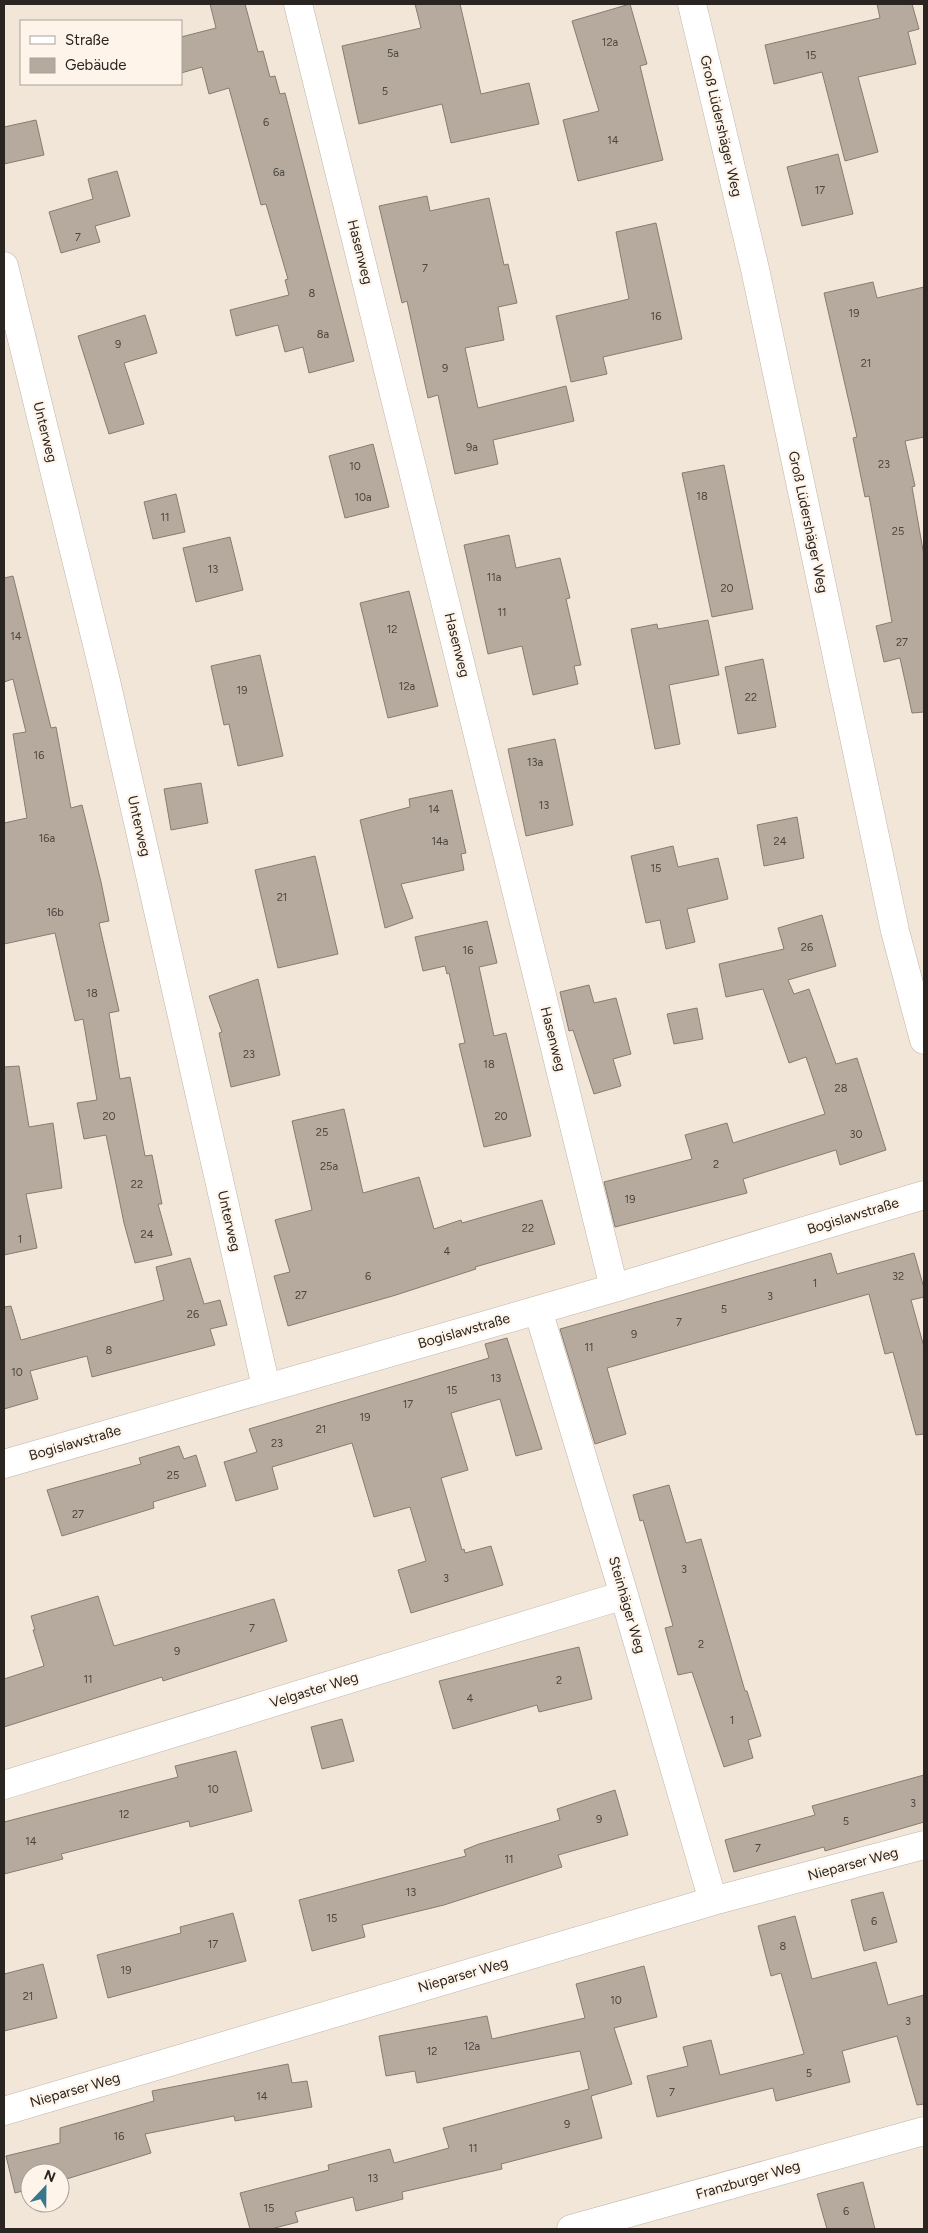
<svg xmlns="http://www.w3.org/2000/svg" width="928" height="2233" font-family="Figtree,sans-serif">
	<rect width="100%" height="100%" fill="#f2e6d9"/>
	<path fill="#b5aa9d" stroke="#877c70" d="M210 4H245L258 52 263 51 270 77 275 76 280 94 285 93 354 361 309 373 303 347 285 352 278 325 236 336 230 310 289 295 285 280 288 279 266 204 261 205 229 88 209 94 202 67 181 73V37L216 28Z
		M415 4H460L481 94 529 83 539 124 451 143 442 104 359 124 342 46 421 28Z
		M630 4 647 64 640 66 663 160 578 181 563 120 599 111 572 21Z
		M877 4H912L919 29 908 32 916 64 858 77 878 152 845 161 822 72 774 84 765 45 880 18Z
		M36 120 44 155 4 164V127Z
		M838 154 853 214 802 226 787 167Z
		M117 171 130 216 95 226 100 242 61 253 49 212 93 199 88 179Z
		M427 196 430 211 489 198 504 265 508 264 517 303 498 307 504 340 465 348 478 408 566 386 574 421 493 440 498 464 455 474 438 395 428 398 407 301 402 303 379 206Z
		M656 223 682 339 603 357 607 374 571 382 556 316 629 299 616 232Z
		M873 282 877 298 924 287V437L905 441 915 486 912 487 924 556V712L912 713 900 658 884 662 876 626 892 622 869 496 865 497 853 438 857 437 824 293Z
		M145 315 157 353 124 363 144 424 109 434 78 336Z
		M373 444 389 507 345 518 329 456Z
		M724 465 753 609 712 617 682 473Z
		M176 494 185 532 153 539 144 502Z
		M509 535 516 568 560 558 570 598 566 599 581 665 574 666 578 684 533 695 522 646 488 654 464 545Z
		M230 537 243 590 196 602 183 548Z
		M13 576 51 728 56 727 71 808 82 805 101 882 109 921 99 923 119 1011 109 1013 120 1079 130 1077 145 1156 152 1155 162 1204H158L172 1255 135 1263 124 1223 106 1135 84 1139 77 1103 97 1100 83 1019 75 1021 55 933 4 944V823L27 818 13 734 26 732 13 679 4 682V578Z
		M409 591 438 706 388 718 360 603Z
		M708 620 719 675 669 685 680 744 655 749 631 629 657 624 658 629Z
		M260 655 283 756 238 766 229 724 224 725 211 666Z
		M763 659 776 727 738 734 725 667Z
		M555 739 573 825 526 836 508 749Z
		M201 783 208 823 171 830 164 789Z
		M452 790 466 853 461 854 464 870 401 884 413 918 385 928 360 820 410 807 409 799Z
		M797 817 804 858 764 866 757 825Z
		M673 846 678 867 718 858 728 899 687 909 695 942 666 949 660 920 646 923 631 856Z
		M315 856 338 954 278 968 255 870Z
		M822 915 836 966 788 980 794 994 809 989 836 1064 857 1058 886 1150 840 1165 836 1150 743 1179 747 1193 615 1227 604 1182 692 1159 685 1135 727 1123 733 1143 825 1114 806 1057 789 1063 763 989 726 997 719 964 784 949 778 928Z
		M487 921 497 963 479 967 494 1036 506 1033 531 1136 484 1147 459 1044 465 1043 449 973 447 974 445 966 423 971 415 937Z
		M258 979 280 1075 231 1087 219 1033 222 1032 209 996Z
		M589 985 594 1003 616 998 631 1054 613 1059 621 1086 594 1094 573 1030 569 1031 560 992Z
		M697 1008 703 1039 674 1044 667 1014Z
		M19 1066 29 1127 53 1123 62 1188 26 1194 37 1248 4 1255V1067Z
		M344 1109 363 1193 419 1177 434 1229 461 1220 462 1223 542 1200 555 1244 475 1267 476 1269 396 1295 288 1326 274 1276 290 1272 275 1220 312 1210 292 1121Z
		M831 1253 837 1274 914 1253 924 1288V1297L911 1300 924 1347V1434L916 1435 893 1352 885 1354 869 1294 607 1368 626 1434 595 1444 560 1329Z
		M190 1258 204 1304 220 1300 227 1325 210 1329 215 1345 92 1377 87 1356 30 1371 38 1399 4 1409V1307L11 1306 21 1340 164 1300 156 1267Z
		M507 1338 542 1449 516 1456 500 1399 451 1413 468 1470 441 1478 462 1550 464 1549 465 1553 491 1546 503 1585 411 1613 398 1570 426 1561 410 1507 374 1517 352 1443 272 1467 278 1489 236 1501 224 1462 257 1452 249 1429 489 1358 485 1344Z
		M179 1446 184 1459 196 1455 206 1486 153 1502 154 1508 62 1536 47 1490 141 1464 139 1458Z
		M669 1485 686 1543 701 1539 745 1691H747L761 1736 748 1740 753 1758 724 1767 692 1672 678 1675 665 1628 673 1626 643 1520 640 1521 633 1495Z
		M98 1596 114 1646 274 1599 287 1641 163 1681 162 1677 4 1727V1679L44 1666 33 1630H35L31 1616Z
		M579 1647 592 1699 539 1712 537 1705 453 1729 439 1681Z
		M342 1719 354 1761 322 1769 311 1727Z
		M236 1751 252 1811 190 1827 189 1821 61 1854 63 1859 4 1874V1822L178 1777 175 1766Z
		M924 1775V1822L825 1851 824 1847 734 1872 725 1840 815 1815 812 1806Z
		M615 1790 628 1835 558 1855 562 1867 444 1905 362 1925 365 1937 312 1951 299 1900 466 1856 464 1850 479 1844 560 1820 557 1809Z
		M883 1892 897 1942 864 1951 851 1900Z
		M233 1913 246 1961 108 1998 97 1955 181 1933 180 1927Z
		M795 1916 812 1979 876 1962 888 2005 924 1995V2104L917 2105 897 2036 842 2051 850 2082 776 2101 773 2088 657 2117 647 2076 688 2066 683 2047 711 2040 720 2075 804 2054 781 1973 771 1976 758 1926Z
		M43 1964 57 2018 4 2031V1974Z
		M644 1966 657 2017 614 2028 632 2084 591 2096 602 2138 501 2164 502 2169 402 2192 403 2199 356 2211 353 2197 295 2212 298 2222 271 2229H250L240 2193 329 2170 328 2165 390 2149 394 2163 449 2148 443 2128 589 2089 580 2051 417 2083 415 2071 386 2076 379 2036 487 2016 492 2039 585 2018 576 1984Z
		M288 2064 292 2083 307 2081 312 2107 235 2121 234 2116 145 2134 151 2153 60 2181V2173H30V2189L15 2193 6 2156 60 2143V2128L154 2101 152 2091Z
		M863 2182 875 2229H827L817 2194Z"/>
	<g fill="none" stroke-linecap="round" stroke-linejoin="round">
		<g stroke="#c0b4a8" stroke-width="29">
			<path id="street" d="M298 4 614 1288
				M692 4 755 269 895 931 924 1040
				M4 266 106 681 266 1387
				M538 1310 624 1595 713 1901
				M4 1464 614 1288 924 1195
				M4 1785 624 1595
				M4 2111 713 1901 924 1845
				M571 2229 924 2131"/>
		</g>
		<use href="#street" stroke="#fff" stroke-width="28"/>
	</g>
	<g text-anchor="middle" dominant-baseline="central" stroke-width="4.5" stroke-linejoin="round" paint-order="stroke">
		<g font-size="11" fill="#4d4640">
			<text x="610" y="42">12a</text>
			<text x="393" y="53">5a</text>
			<text x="811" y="55">15</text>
			<text x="385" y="91">5</text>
			<text x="266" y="122">6</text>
			<text x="613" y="140">14</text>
			<text x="279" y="172">6a</text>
			<text x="820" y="190">17</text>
			<text x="78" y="237">7</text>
			<text x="425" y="268">7</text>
			<text x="312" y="293">8</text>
			<text x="854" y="313">19</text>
			<text x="656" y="316">16</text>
			<text x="323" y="334">8a</text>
			<text x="118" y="344">9</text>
			<text x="866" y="363">21</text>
			<text x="445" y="368">9</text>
			<text x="472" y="447">9a</text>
			<text x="884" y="464">23</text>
			<text x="355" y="466">10</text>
			<text x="702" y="496">18</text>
			<text x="363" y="497">10a</text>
			<text x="165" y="517">11</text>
			<text x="898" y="531">25</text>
			<text x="213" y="569">13</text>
			<text x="494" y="577">11a</text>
			<text x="727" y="588">20</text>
			<text x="502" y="612">11</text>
			<text x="392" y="629">12</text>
			<text x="16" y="636">14</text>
			<text x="902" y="642">27</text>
			<text x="407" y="686">12a</text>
			<text x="242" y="690">19</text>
			<text x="751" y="697">22</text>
			<text x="39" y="755">16</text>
			<text x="535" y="762">13a</text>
			<text x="544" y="805">13</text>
			<text x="434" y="809">14</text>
			<text x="47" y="838">16a</text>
			<text x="440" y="841">14a</text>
			<text x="780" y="841">24</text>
			<text x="656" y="868">15</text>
			<text x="282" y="897">21</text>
			<text x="55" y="912">16b</text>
			<text x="807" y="947">26</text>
			<text x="468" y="950">16</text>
			<text x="92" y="993">18</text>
			<text x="249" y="1054">23</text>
			<text x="489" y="1064">18</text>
			<text x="841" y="1088">28</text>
			<text x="109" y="1116">20</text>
			<text x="501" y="1116">20</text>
			<text x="322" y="1132">25</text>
			<text x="856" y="1134">30</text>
			<text x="716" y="1164">2</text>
			<text x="329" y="1166">25a</text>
			<text x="137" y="1184">22</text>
			<text x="630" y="1199">19</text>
			<text x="528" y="1228">22</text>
			<text x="147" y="1234">24</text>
			<text x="20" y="1239">1</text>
			<text x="447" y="1251">4</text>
			<text x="368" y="1276">6</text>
			<text x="898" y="1276">32</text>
			<text x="815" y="1283">1</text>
			<text x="301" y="1295">27</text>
			<text x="770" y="1296">3</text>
			<text x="724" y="1309">5</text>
			<text x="193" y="1314">26</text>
			<text x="679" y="1322">7</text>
			<text x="634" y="1334">9</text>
			<text x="589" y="1347">11</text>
			<text x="109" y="1350">8</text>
			<text x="17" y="1372">10</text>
			<text x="496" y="1378">13</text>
			<text x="452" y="1390">15</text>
			<text x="408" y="1404">17</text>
			<text x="365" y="1417">19</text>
			<text x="321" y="1429">21</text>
			<text x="277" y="1443">23</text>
			<text x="173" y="1475">25</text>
			<text x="78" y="1514">27</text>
			<text x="684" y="1569">3</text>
			<text x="446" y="1578">3</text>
			<text x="252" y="1628">7</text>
			<text x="701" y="1644">2</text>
			<text x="177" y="1651">9</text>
			<text x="88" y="1679">11</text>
			<text x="559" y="1680">2</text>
			<text x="470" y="1698">4</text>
			<text x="732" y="1720">1</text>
			<text x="213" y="1789">10</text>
			<text x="913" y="1803">3</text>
			<text x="124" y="1814">12</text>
			<text x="599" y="1819">9</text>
			<text x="846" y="1821">5</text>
			<text x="31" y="1841">14</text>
			<text x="758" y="1848">7</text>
			<text x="509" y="1859">11</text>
			<text x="411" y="1892">13</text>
			<text x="332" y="1918">15</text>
			<text x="874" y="1921">6</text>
			<text x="213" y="1944">17</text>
			<text x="783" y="1946">8</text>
			<text x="126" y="1970">19</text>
			<text x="28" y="1996">21</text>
			<text x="616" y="2000">10</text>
			<text x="908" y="2021">3</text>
			<text x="472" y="2046">12a</text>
			<text x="432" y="2051">12</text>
			<text x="809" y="2073">5</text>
			<text x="672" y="2092">7</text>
			<text x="262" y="2096">14</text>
			<text x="567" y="2124">9</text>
			<text x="119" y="2136">16</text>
			<text x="473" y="2148">11</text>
			<text x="373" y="2178">13</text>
			<text x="269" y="2208">15</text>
			<text x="846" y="2211">6</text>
		</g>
		<g font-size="14" fill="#2a2521" stroke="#fef4e9">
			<text transform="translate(721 126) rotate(77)">Groß Lüdershäger Weg</text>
			<text transform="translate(360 252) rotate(76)">Hasenweg</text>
			<text transform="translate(45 432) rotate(76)">Unterweg</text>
			<text transform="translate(808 522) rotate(78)">Groß Lüdershäger Weg</text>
			<text transform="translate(457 645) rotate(76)">Hasenweg</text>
			<text transform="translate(139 826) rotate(77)">Unterweg</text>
			<text transform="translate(553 1039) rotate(76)">Hasenweg</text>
			<text transform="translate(853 1216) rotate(-17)">Bogislawstraße</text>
			<text transform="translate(229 1221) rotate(77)">Unterweg</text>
			<text transform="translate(464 1331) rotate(-16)">Bogislawstraße</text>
			<text transform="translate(75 1443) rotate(-16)">Bogislawstraße</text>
			<text transform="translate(627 1605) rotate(74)">Steinhäger Weg</text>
			<text transform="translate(314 1690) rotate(-17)">Velgaster Weg</text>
			<text transform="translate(853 1864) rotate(-15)">Nieparser Weg</text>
			<text transform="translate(463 1975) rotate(-16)">Nieparser Weg</text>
			<text transform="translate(75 2090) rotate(-16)">Nieparser Weg</text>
			<text transform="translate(748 2180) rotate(-16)">Franzburger Weg</text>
		</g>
	</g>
	<rect width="928" height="2233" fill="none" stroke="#2a2521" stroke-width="10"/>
	<rect x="20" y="20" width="162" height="65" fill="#fef4e9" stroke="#a9a199"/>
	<rect x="30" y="36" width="25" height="8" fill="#ffffff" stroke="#a9a199"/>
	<text x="65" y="45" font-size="15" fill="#2a2521">Straße</text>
	<rect x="30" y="58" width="25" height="15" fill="#b5aa9d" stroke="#a9a199"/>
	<text x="65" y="70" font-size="15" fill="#2a2521">Gebäude</text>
	<g transform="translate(45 2188) rotate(22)"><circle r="24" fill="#fef4e9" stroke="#a9a199"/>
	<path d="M0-4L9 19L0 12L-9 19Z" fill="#37798b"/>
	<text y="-8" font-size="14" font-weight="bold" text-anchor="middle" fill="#2a2521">N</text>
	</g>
</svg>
